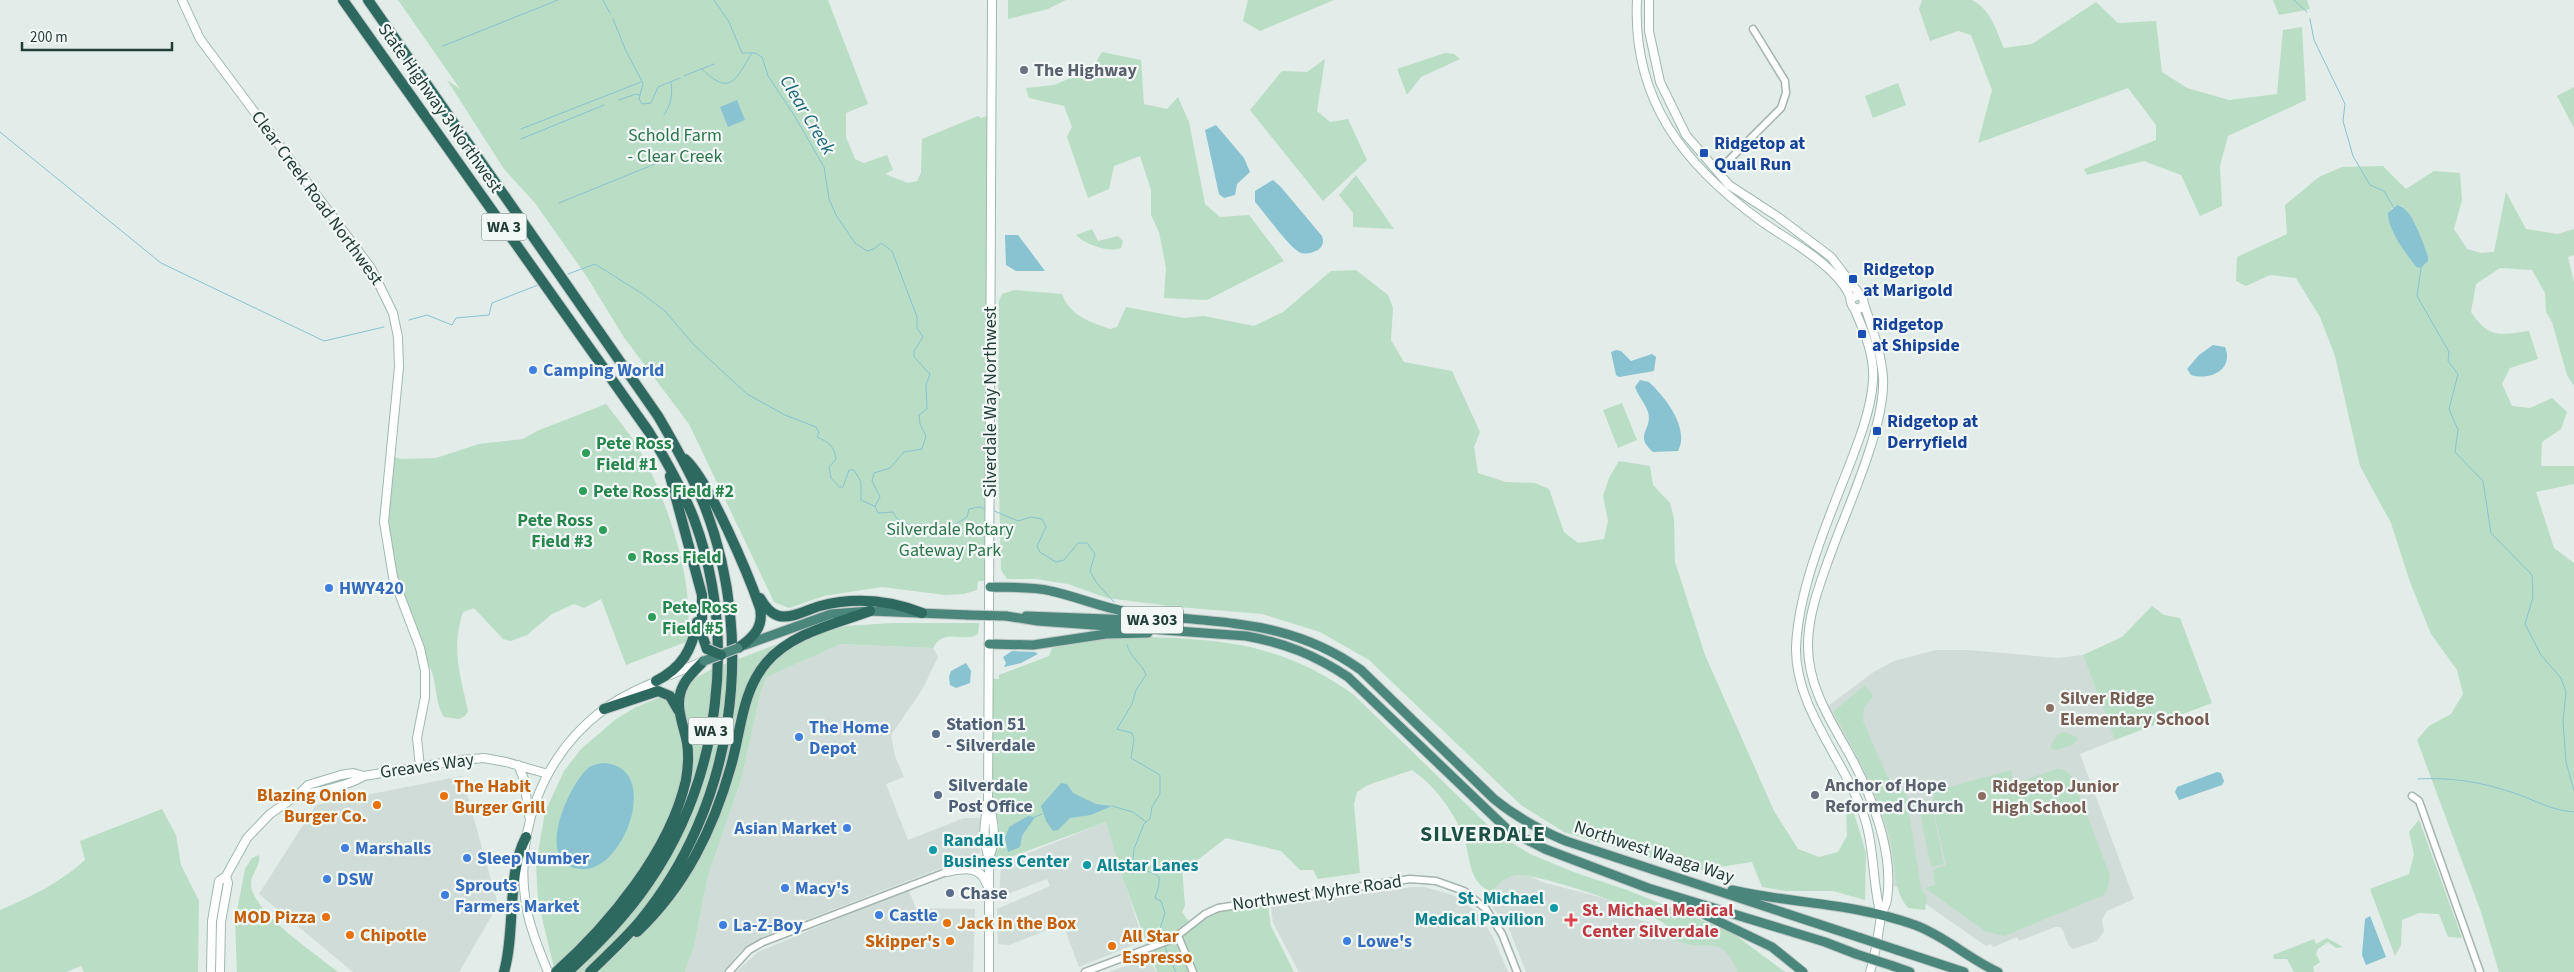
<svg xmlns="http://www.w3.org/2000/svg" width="2574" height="972" font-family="'Source Sans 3',sans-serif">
	<rect width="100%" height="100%" fill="#e2ece8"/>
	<path fill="#d0dcd7" d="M841 644 933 648 938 657 922 690 891 735 895 756 904 777 886 784 908 840 964 818H980V853L762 937 740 952 724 972H685L694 947 707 879 741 780 761 691 767 677Z
		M1936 650H1968L2058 658 2083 655 2115 740 2080 754 2134 899 2107 911 2102 920 2104 931 2097 941 2073 949 2069 946 2063 931 2060 927H2055L2019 941 2017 937 1993 947 1991 944 1986 946 1903 888 1887 885V870L1874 806 1824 709 1875 671 1894 661Z
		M462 776 498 905 459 972H353L259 894 316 805Z
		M1106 822 1143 941 1079 967 1063 924 1009 945 998 944 997 909 1050 886 1047 879 999 897 1001 864Z
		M1506 864 1542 882 1611 900 1618 914 1722 942 1730 951 1740 972H1526L1508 926 1483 896Z
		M1412 887H1424L1453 895 1477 912 1493 937 1508 972H1299L1273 923 1271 907Z
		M908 889 916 908 975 909 973 972H736L758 952Z
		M1149 957 1156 972H1109Z"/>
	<path fill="#baddc5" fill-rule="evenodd" d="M398 0H828L868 104 846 113V137L855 159 864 163 887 155 893 170 885 174 908 183 917 181 921 173 922 139 978 116 981 118 992 114 990 581H978L977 590 964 594 945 595 882 587 824 596 789 608 774 602 689 424 623 336 587 277 535 203 504 169 447 80 460 89Z
		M1008 0H1066L1048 9 1008 19Z
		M1248 0H1334L1260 31 1243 21Z
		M1922 0H1972C1991 10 1996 30 2004 48L2032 44 2096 2 2118 23 2156 21 2162 72 2187 88 2229 100 2277 94 2283 30 2302 27 2306 100 2228 136 2220 166 2222 206 2200 216 2181 175 2144 161 2087 175 2084 169 2156 140V125L2128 88 1978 143 1992 90 1971 35 1958 31 1930 41 1919 9Z
		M2273 0H2307L2310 9 2279 15Z
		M1102 52 1141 60 1144 104 1167 109 1178 97 1189 122 1205 204 1220 217 1249 215 1284 261 1207 300 1164 298 1166 268 1159 232 1151 215V190L1140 156 1114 166 1109 189 1088 198 1067 137 1072 127 1064 106 1029 98 1026 88 1054 85 1092 69Z
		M1445 53 1454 54 1460 59 1421 77 1407 95 1397 69Z
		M1325 59 1317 111 1330 122 1348 119 1367 160 1323 201 1250 110 1282 71 1307 72Z
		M1898 83 1906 105 1873 118 1865 96Z
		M2574 87V128L2557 96Z
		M2383 166 2406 189 2434 171 2460 173 2462 200 2454 229 2467 249 2481 253 2494 252 2506 192 2526 229 2558 234 2574 229V255L2568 257 2574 283V386L2567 375 2552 322 2546 312 2545 293 2532 270 2500 268 2476 284 2471 312C2489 339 2500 335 2529 331L2538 359 2510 368 2502 384 2512 406 2530 408 2552 398 2567 412 2561 429 2542 442 2541 466H2574V484L2536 492 2554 548 2574 563V972H2499L2481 912 2417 740 2429 726 2451 714 2463 694 2457 670 2431 634 2410 582 2391 523 2360 466 2335 356 2320 317 2296 278 2270 275 2246 286 2236 281 2237 257 2287 234 2285 205 2319 177 2342 167ZM2397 205 2402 206 2415 224 2428 256 2425 265 2416 267 2392 230 2391 209Z
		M1356 175 1394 229 1353 227V213L1339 195Z
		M1092 229 1098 241 1118 236 1123 241 1121 248C1110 254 1083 243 1076 235Z
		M1356 270 1388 295 1393 308 1391 340 1404 362 1452 371 1480 432 1474 447 1478 473 1506 482 1535 483 1549 489 1564 532 1578 543 1604 539 1608 521 1603 496 1609 478 1619 461 1650 466 1653 485 1670 503 1674 519 1675 562 1705 655 1774 811 1798 849 1819 857 1838 852 1847 836 1846 810 1851 803 1866 853 1865 900 1833 891H1786L1762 887 1752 862 1694 871 1564 832 1521 805 1369 660 1320 632 1262 614 1178 607 1107 598 1068 584 1036 579H1007L1001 570 998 447 999 301 1002 294 1014 290 1062 294C1069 315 1090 322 1110 329L1117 327 1126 307 1184 318 1204 316 1254 326 1283 312 1331 271Z
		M1622 403 1637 440 1618 448 1603 410Z
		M606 404C616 417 627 430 636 444 665 492 698 587 686 642L626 665 601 599 584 608 574 604 552 614 527 635 511 641 503 639 474 608 463 612C451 649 460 674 468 711L465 716 459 719 444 717C432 699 440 673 422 657L393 577 385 534 391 455 400 459 436 458 479 444 523 439 537 431Z
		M2152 606 2164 615 2180 618 2212 703 2115 740 2083 655 2122 637Z
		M892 623H979L978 634C962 644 945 626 933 648L841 644 767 677 761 691 741 780 707 879 694 947 685 972H555L538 901 536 865 545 812 564 771 581 749 616 719 636 707 661 697 712 669 775 645 846 626Z
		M1117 636C1209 639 1276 638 1354 695L1496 833 1530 854 1576 873 1627 890 1731 932 1785 972H1738C1720 932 1711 952 1680 942 1671 939 1670 927 1662 922 1645 910 1537 873 1517 875 1507 876 1497 884 1492 892 1465 882 1472 852 1461 830 1450 807 1433 784 1412 770L1368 785 1357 792 1354 804 1360 873 1318 879 1313 870H1300L1281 851 1226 838 1195 862 1182 867 1185 906 1182 912 1191 925 1230 905 1232 910 1268 906 1271 926 1294 972H1157L1121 873 1106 822 989 865V858L998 842 999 825 988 804 989 679H999V675L1049 656 1052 648 1084 640Z
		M1865 685 1873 696 1864 707 1863 721 1887 776 1906 794 1921 888 1927 898 1925 910 1908 908C1890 886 1897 860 1889 835 1876 789 1856 753 1833 712Z
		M2065 732 2077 737V740L2073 745 2055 750 2050 748 2057 735Z
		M2057 769 2064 770 2071 775 2110 875 2108 887 2104 895 2004 936 1985 931 1925 888 1935 885 1933 870 1946 865 1933 807 1934 791 2011 770 2015 783Z
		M162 809 176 835 181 865 199 901 198 972H84L81 966 66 972H0V910C31 897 61 882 85 860L80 841Z
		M1933 810 1944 864 1931 867 1920 813Z
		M2419 820 2462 938 2448 937 2439 914 2419 913 2402 920 2401 945 2395 956 2370 889 2409 874 2414 854 2409 832Z
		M259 855C261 866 251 873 251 884 250 910 318 956 338 972H237L235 921 245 869 252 858Z
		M2327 938 2343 947 2336 948 2328 942 2318 949 2316 954 2320 962 2313 967 2314 972H2294L2287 959H2274L2273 955 2314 939 2316 944Z"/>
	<path fill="#89c3d1" d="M737 100 745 120 728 127 720 107Z
		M1216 125 1244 158 1250 172 1237 184 1235 195 1224 198 1219 194 1205 130Z
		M1273 180 1280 186 1322 236C1324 242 1323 246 1318 250 1312 253 1305 255 1299 252 1287 245 1265 213 1255 202V191Z
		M2397 205C2412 207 2423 243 2428 256V261L2421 268 2416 267C2406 253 2388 231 2388 213Z
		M1005 235H1018L1045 271H1016L1006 265Z
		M2213 345 2225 347C2234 369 2211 381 2191 375L2187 369 2199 355Z
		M1616 350 1621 351 1631 361 1652 354 1656 357 1654 371 1619 377 1616 375 1611 352Z
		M1640 380 1649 382C1665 397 1690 428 1678 451L1653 452C1633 435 1653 430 1648 412 1645 403 1638 396 1635 387Z
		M1012 651 1035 652 1038 654 1021 663 1004 667 1006 663 1003 657Z
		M966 663 971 671 970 683 956 688 950 685 949 677 951 671Z
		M602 763C664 764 624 875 580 869 533 864 568 786 588 768 592 765 598 764 602 763Z
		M2217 772 2221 773 2224 781 2222 785 2179 800 2175 792 2177 787Z
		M1061 783 1067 784 1073 793 1096 804 1112 806 1091 815 1070 818 1058 830 1053 831 1046 821 1041 806Z
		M1028 816 1035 817 1022 836 1020 847 1008 852 1005 838 1009 827Z
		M2370 916 2386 957 2366 965 2362 955 2365 919Z"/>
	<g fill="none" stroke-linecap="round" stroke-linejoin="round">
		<path stroke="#89c3d1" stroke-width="1" d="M603 0 610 13
			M714 0 729 22 742 53H755L762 57 768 76 794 115 824 167 829 199 836 215 855 243 867 251 874 249 881 243 892 251 917 317V328L923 337 914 351V357L930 374 926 385 927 409 919 415 920 424 926 436 922 449 904 452 890 468 874 473 872 481 880 497 875 506
			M2294 0 2307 12
			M613 19 626 51 643 83 639 99 642 104 651 103 658 87 680 78
			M2310 19 2314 40 2345 104 2343 121 2353 156 2370 185 2384 191 2394 208
			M443 46 558 0
			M702 69C731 98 736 78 752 53
			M684 76 714 64
			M619 100 636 94 640 95
			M664 115C671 105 673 94 671 82
			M521 129 641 82
			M0 132 161 263 324 341 384 327
			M521 139 604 105
			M559 203 672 157
			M2421 268 2417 296 2449 352 2448 361 2458 374 2449 409 2458 430 2455 452 2483 481 2491 533 2532 575 2533 597 2525 624 2541 655 2561 678 2566 692 2563 721 2566 762 2574 790
			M568 274 595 264 641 293 665 311 694 345 747 394 785 415 816 427 819 433 817 437C828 442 834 445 836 459L829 467 831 478 839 487H843L849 470H854L861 482V500L874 506
			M409 320 427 315 452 325 456 318 489 315 492 303 538 285
			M875 506 878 513 893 512 897 519 925 532H935L951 527 967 517 969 509 979 507 986 509
			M992 510 1018 521 1031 517 1042 519 1046 527 1037 546 1040 552 1056 562 1064 560 1078 543H1087L1095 554 1090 571 1096 582 1114 602
			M1127 645C1131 659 1142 663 1146 675L1136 690 1132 704 1117 729 1132 733 1134 739 1131 758 1160 775V794L1152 807 1150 819 1144 824 1134 849 1133 861C1137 871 1151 870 1159 877V885L1155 898 1161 901 1165 913 1159 932 1163 941
			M2418 779C2450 777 2481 782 2511 792 2534 799 2548 810 2574 812
			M1112 806 1133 812 1146 822
			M1035 817 1042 814
			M1164 945 1176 972"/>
		<g stroke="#a5b4af" stroke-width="9">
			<path id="tertiary" d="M1718 171 1781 108 1786 93 1785 81 1753 29
				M2412 796 2419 801 2480 972
				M959 868 989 858
				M1178 936 1193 972
				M729 972 749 950 763 942 949 871
				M1085 972 1173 939 1205 914 1218 908 1410 879 1436 881 1464 891 1486 909 1502 934 1517 972"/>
		</g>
		<g stroke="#a0b8b0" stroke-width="10">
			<path id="secondary" d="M182 0 200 39 371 268 393 313 398 337 399 367 384 522 393 577 420 648 425 671V697L417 738 420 767
				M1637 0C1632 100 1684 165 1761 221 1785 238 1812 252 1832 272 1839 279 1847 288 1850 297 1851 301 1850 303 1853 307L1859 309 1864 304 1863 298 1859 295 1851 299
				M1649 0V31L1660 82 1686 135 1729 185 1778 217 1831 257 1861 296
				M1864 304C1872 328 1881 352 1883 377 1886 427 1845 512 1828 561 1818 589 1808 616 1808 646 1808 689 1833 724 1853 761 1873 799 1894 854 1887 899 1887 905 1882 910 1881 916 1878 935 1876 954 1870 972
				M1854 308C1864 331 1875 356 1873 381 1871 408 1861 435 1851 461 1829 518 1798 588 1796 648 1795 709 1847 763 1865 819 1875 850 1872 884 1881 915
				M670 675 699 663
				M518 765 524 779 529 816
				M299 794C316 793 350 785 364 776
				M988 804C995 821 996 841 989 858
				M946 872C963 869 980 864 987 885
				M211 972 212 921 219 881 226 876
				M220 972 221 922 228 883 226 876 247 838 270 814 299 794 308 785 341 775 353 773 364 776 461 760 484 758 506 762 548 774
				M548 972C540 952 531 932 527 910 513 835 541 757 603 710 620 697 640 688 660 680
				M989 972V858C982 840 984 822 988 804L992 0"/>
		</g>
		<g stroke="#c1c9c7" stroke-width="11">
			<path id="trunk" d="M990 587C1010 588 1031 586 1051 591 1078 597 1100 607 1128 612 1215 625 1286 616 1361 670L1494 799C1516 817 1540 830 1566 841L1861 938
				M1006 616 1038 621 1246 636C1285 643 1315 655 1348 677L1508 830 1545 849 1648 888 1825 942 1856 954
				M1026 616 1161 621
				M989 644 1033 645 1106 634 1148 633
				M745 645 831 614 870 611 968 615
				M1732 890C1794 904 1854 903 1915 925 1945 936 1969 959 1998 972
				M1678 902 1772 947 1803 972
				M1897 950 1964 972
				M1893 966 1910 972"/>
		</g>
		<g stroke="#c1c9c7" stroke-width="12">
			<path id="motorway" d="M343 0 649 432C666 460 682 488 694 519 738 638 720 778 649 882 626 916 598 944 568 972
				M368 0 658 416C675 445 692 475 705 507 757 643 734 807 640 921 625 939 607 955 590 972
				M685 459C709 480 749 576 760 608 764 627 753 638 738 648
				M670 476 702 595V635L707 649
				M760 598C764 605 770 614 779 616 792 619 808 609 820 606 855 597 889 600 922 613
				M656 681C682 668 692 650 697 622
				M604 709 658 691 670 696 678 710
				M637 932C685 886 713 830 731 766 741 731 742 691 766 663 791 633 835 624 870 611
				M504 972C516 930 506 875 526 837
				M556 972C609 925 670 851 686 780 688 768 689 755 687 743 683 722 673 704 684 684 689 675 697 668 704 661"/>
		</g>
		<use href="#tertiary" stroke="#fff" stroke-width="6"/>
		<use href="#secondary" stroke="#fff" stroke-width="8"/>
		<use href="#trunk" stroke="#4a867a" stroke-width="9"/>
		<use href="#motorway" stroke="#2d695f" stroke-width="10"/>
		<g stroke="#c1c9c7" stroke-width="11" stroke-linecap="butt">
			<path id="trunk-bridge" d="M968 615 1006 616
				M704 661 738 648
				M1861 938 1897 950
				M1856 954 1893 966"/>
		</g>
		<g stroke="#c1c9c7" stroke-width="12" stroke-linecap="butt">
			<path id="motorway-bridge" d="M707 649 721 655"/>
		</g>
		<use href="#trunk-bridge" stroke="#4a867a" stroke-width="9"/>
		<use href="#motorway-bridge" stroke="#2d695f" stroke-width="10"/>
	</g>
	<g fill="#6b7280" stroke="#f2f8f6" stroke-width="2">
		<circle cx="1024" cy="70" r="5"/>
		<circle cx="1815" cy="795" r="5"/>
	</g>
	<g fill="#1a4fb4" stroke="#f2f8f6" stroke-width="2">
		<rect x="1699" y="148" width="10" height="10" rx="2.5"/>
		<rect x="1848" y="274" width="10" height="10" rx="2.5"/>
		<rect x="1857" y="329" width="10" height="10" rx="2.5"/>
		<rect x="1872" y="426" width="10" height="10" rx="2.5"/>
	</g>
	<g fill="#3f7fe0" stroke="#f2f8f6" stroke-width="2">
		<circle cx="533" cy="370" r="5"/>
		<circle cx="329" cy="588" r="5"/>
		<circle cx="799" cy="737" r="5"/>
		<circle cx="847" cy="828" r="5"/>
		<circle cx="345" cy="848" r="5"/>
		<circle cx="467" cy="858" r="5"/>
		<circle cx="327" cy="879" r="5"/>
		<circle cx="785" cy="888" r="5"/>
		<circle cx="445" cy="895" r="5"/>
		<circle cx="879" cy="915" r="5"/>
		<circle cx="723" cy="925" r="5"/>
		<circle cx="1347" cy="941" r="5"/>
	</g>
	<g fill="#2e9e5b" stroke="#f2f8f6" stroke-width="2">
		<circle cx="586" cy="453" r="5"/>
		<circle cx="583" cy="491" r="5"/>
		<circle cx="603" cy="530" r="5"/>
		<circle cx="632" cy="557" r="5"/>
		<circle cx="652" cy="617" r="5"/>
	</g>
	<g fill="#8d6e63" stroke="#f2f8f6" stroke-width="2">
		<circle cx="2050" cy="708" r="5"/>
		<circle cx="1982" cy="796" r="5"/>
	</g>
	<g fill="#5c6f8a" stroke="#f2f8f6" stroke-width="2">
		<circle cx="936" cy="734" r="5"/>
		<circle cx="938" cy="795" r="5"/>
		<circle cx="950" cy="893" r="5"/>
	</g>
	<g fill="#e8710a" stroke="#f2f8f6" stroke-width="2">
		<circle cx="444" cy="796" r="5"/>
		<circle cx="377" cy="805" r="5"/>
		<circle cx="326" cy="917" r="5"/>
		<circle cx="947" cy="923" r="5"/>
		<circle cx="350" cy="935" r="5"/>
		<circle cx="950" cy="941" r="5"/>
		<circle cx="1112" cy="946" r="5"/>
	</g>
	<g fill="#0f9aa8" stroke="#f2f8f6" stroke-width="2">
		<circle cx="933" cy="850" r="5"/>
		<circle cx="1087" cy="865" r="5"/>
		<circle cx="1554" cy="908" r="5"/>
	</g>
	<path fill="#e0444e" stroke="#f2f8f6" stroke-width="2" d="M1568.5 912.5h5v5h5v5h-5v5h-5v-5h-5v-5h5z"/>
	<g text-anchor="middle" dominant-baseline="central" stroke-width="4.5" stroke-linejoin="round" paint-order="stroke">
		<g fill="#f2f8f6" stroke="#607570" stroke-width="1">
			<rect x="481.5" y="213.5" width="45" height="27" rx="4"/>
			<rect x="1121" y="606.5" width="62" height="27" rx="4"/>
			<rect x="688.5" y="717.5" width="45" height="27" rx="4"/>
		</g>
		<g font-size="16" font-weight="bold" fill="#223d37">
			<text x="504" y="227">WA 3</text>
			<text x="1152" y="620">WA 303</text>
			<text x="711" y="731">WA 3</text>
		</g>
		<g font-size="18" font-weight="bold" fill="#5b616d" stroke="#f2f8f6" text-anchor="start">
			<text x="1034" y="70">The Highway</text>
			<text x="1825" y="785">Anchor of Hope<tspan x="1825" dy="21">Reformed Church</tspan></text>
		</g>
		<g font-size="18" fill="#223d37" stroke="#f2f8f6">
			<text transform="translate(440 108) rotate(55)">State Highway 3 Northwest</text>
			<text transform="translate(317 198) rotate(54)">Clear Creek Road Northwest</text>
			<text transform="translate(990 402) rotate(-90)">Silverdale Way Northwest</text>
			<text transform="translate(427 766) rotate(-8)">Greaves Way</text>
			<text transform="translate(1654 852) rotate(18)">Northwest Waaga Way</text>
			<text transform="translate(1317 893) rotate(-8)">Northwest Myhre Road</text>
		</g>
		<g font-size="18" fill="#2c744b" stroke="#f2f8f6">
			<text x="675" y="135">Schold Farm<tspan x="675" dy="21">- Clear Creek</tspan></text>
			<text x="950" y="529">Silverdale Rotary<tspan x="950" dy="21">Gateway Park</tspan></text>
		</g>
		<g font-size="18" font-weight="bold" fill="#164399" stroke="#f2f8f6" text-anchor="start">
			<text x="1714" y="143">Ridgetop at<tspan x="1714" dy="21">Quail Run</tspan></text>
			<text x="1863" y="269">Ridgetop<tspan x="1863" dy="21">at Marigold</tspan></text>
			<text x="1872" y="324">Ridgetop<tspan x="1872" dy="21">at Shipside</tspan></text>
			<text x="1887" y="421">Ridgetop at<tspan x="1887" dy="21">Derryfield</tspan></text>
		</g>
		<g font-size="18" font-weight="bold" fill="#366cbe" stroke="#f2f8f6" text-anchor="start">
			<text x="543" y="370">Camping World</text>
			<text x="339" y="588">HWY420</text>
			<text x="809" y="727">The Home<tspan x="809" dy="21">Depot</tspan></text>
			<text x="837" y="828" text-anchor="end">Asian Market</text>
			<text x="355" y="848">Marshalls</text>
			<text x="477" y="858">Sleep Number</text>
			<text x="337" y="879">DSW</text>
			<text x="455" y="885">Sprouts<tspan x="455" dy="21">Farmers Market</tspan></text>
			<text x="795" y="888">Macy's</text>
			<text x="889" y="915">Castle</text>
			<text x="733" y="925">La-Z-Boy</text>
			<text x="1357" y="941">Lowe's</text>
		</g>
		<g font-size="18" font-weight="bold" fill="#27864d" stroke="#f2f8f6" text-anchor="start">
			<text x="596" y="443">Pete Ross<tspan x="596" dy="21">Field #1</tspan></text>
			<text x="593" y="491">Pete Ross Field #2</text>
			<text x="593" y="520" text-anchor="end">Pete Ross<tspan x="593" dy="21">Field #3</tspan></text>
			<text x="642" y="557">Ross Field</text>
			<text x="662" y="607">Pete Ross<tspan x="662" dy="21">Field #5</tspan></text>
		</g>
		<g font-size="18" font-weight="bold" fill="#785e54" stroke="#f2f8f6" text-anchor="start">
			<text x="2060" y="698">Silver Ridge<tspan x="2060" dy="21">Elementary School</tspan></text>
			<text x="1992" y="786">Ridgetop Junior<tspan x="1992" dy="21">High School</tspan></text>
		</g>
		<g font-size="18" font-weight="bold" fill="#4e5e75" stroke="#f2f8f6" text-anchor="start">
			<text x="946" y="724">Station 51<tspan x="946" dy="21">- Silverdale</tspan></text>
			<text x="948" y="785">Silverdale<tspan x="948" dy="21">Post Office</tspan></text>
			<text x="960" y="893">Chase</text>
		</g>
		<g font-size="18" font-weight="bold" fill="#c56008" stroke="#f2f8f6" text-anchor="start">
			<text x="454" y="786">The Habit<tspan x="454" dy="21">Burger Grill</tspan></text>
			<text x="367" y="795" text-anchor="end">Blazing Onion<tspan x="367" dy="21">Burger Co.</tspan></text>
			<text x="316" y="917" text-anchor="end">MOD Pizza</text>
			<text x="957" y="923">Jack in the Box</text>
			<text x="360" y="935">Chipotle</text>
			<text x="1122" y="936">All Star<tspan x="1122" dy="21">Espresso</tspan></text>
			<text x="940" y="941" text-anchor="end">Skipper's</text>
		</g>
		<g font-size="18" font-weight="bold" fill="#0d838f" stroke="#f2f8f6" text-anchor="start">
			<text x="943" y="840">Randall<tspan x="943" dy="21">Business Center</tspan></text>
			<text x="1097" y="865">Allstar Lanes</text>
			<text x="1544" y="898" text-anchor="end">St. Michael<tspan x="1544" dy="21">Medical Pavilion</tspan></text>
		</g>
		<g font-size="18" font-weight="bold" fill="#be3a42" stroke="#f2f8f6" text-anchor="start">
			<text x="1582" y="910">St. Michael Medical<tspan x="1582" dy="21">Center Silverdale</tspan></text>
		</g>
		<g font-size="19" font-style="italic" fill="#1c6679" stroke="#f2f8f6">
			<text transform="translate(807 115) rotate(59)">Clear Creek</text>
		</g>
		<g font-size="22" font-weight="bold" letter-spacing="1" fill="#1d4f45" stroke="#f2f8f6">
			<text x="1483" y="834">SILVERDALE</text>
		</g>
	</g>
	<path d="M22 42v8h150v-8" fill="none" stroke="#223d37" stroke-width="2.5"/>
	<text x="30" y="42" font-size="15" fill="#223d37" stroke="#f2f8f6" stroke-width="4" paint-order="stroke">200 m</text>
</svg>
